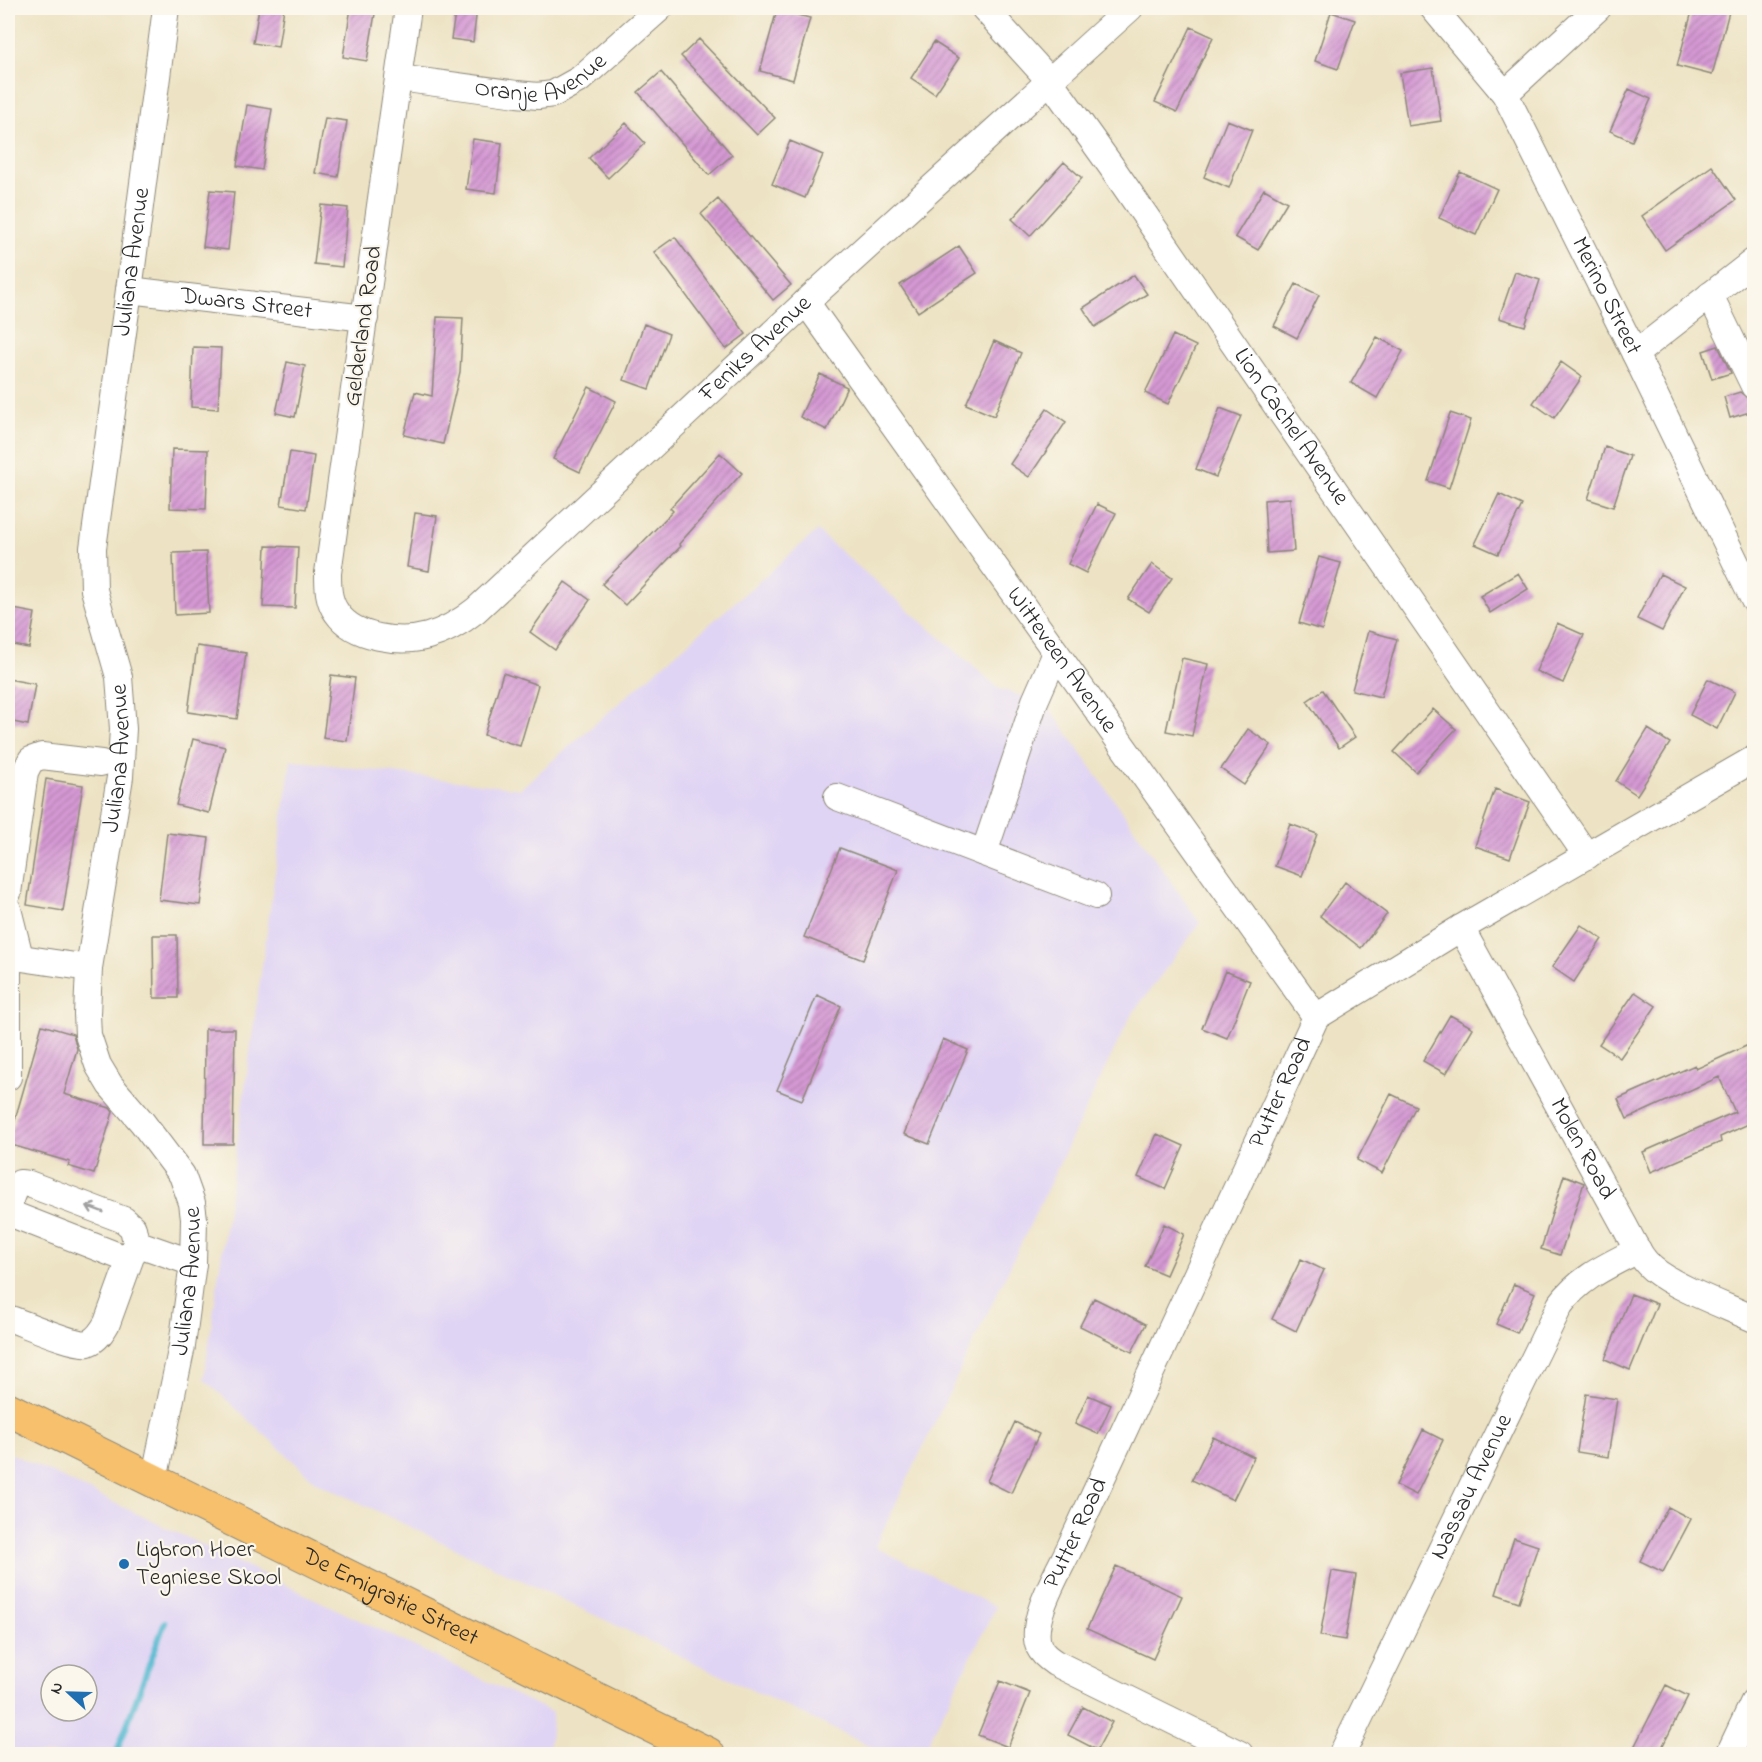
<svg xmlns="http://www.w3.org/2000/svg" width="1762" height="1762" font-family="'Indie Flower',sans-serif">
	<defs>
		<pattern id="building-hatch" width="6" height="6" patternUnits="userSpaceOnUse" patternTransform="scale(1.5)"><rect width="6" height="6" fill="#d599d4"/><path d="M-1 1l2-2M0 6l6-6M5 7l2-2" fill="none" stroke="#ad7dac"/></pattern>
	</defs>
	<rect width="100%" height="100%" fill="#fbf7ec"/>
	<filter id="ink" filterUnits="userSpaceOnUse"><feTurbulence type="fractalNoise" baseFrequency=".0167" numOctaves="2"/><feDisplacementMap in="SourceGraphic" scale="12" xChannelSelector="R" yChannelSelector="G"/><feConvolveMatrix kernelMatrix="1 2 1 2 8 2 1 2 1" color-interpolation-filters="sRGB"/></filter>
	<filter id="wash" filterUnits="userSpaceOnUse"><feTurbulence type="fractalNoise" baseFrequency=".008" numOctaves="4" result="noise"/><feDisplacementMap in="SourceGraphic" scale="24" xChannelSelector="R" yChannelSelector="G"/><feGaussianBlur stdDeviation="1.35" result="paint"/><feColorMatrix in="noise" values="0 0 0 0 0 0 0 0 0 0 0 0 0 0 0 0 0 1.4 0 .05"/><feComposite in="paint" operator="in"/></filter>
	<g filter="url(#wash)">
		<rect width="100%" height="100%" fill="#ede3c4"/>
		<path fill="#e0d4f4" fill-rule="evenodd" d="M817 531 1000 689 1047 704 1200 923 1130 1017 875 1547 996 1607 922 1754H886L316 1482 204 1379 291 760 520 789Z
			M8 1452 553 1713 548 1754H8ZM51 1675H87V1711H51Z"/>
		<g fill="none" stroke-linecap="round" stroke-linejoin="round">
			<path stroke="#52b9d0" stroke-width="6" d="M116 1754 165 1622"/>
		</g>
		<g id="blocks">
			<path fill="url(#building-hatch)" d="M259 8H284L278 47 253 43Z
				M351 8H376L367 61 343 57Z
				M456 8H477L473 42 451 39Z
				M1693 8H1730L1712 75 1677 66Z
				M777 10 810 18 793 80 760 71Z
				M1331 12 1355 20 1338 69 1315 61Z
				M1191 27 1213 37 1177 112 1155 102Z
				M699 39 775 118 757 135 681 56Z
				M934 42 959 58 935 94 911 78Z
				M1433 68 1441 121 1408 126 1400 73Z
				M661 72 732 155 709 175 638 92Z
				M1629 89 1651 99 1632 141 1610 131Z
				M247 105 272 109 262 170 237 166Z
				M325 118 347 121 338 177 315 173Z
				M1227 120 1252 130 1229 188 1204 177Z
				M626 123 645 143 608 178 589 158Z
				M473 139 502 143 496 193 466 189Z
				M790 141 823 155 805 198 772 184Z
				M1064 162 1082 178 1030 236 1012 219Z
				M1712 166 1736 200 1665 250 1642 216Z
				M1460 172 1497 189 1476 235 1439 218Z
				M1264 189 1287 202 1258 250 1235 237Z
				M210 190 234 192 228 250 203 247Z
				M718 199 791 285 773 300 701 214Z
				M321 205 348 208 342 267 314 264Z
				M675 237 746 334 726 349 654 252Z
				M959 246 977 273 918 312 900 285Z
				M1515 272 1540 280 1525 326 1499 318Z
				M1134 275 1147 294 1095 327 1083 308Z
				M1296 284 1319 295 1297 338 1274 326Z
				M437 317 463 318 460 372 443 444 404 435 415 392 432 396Z
				M644 324 669 334 649 389 624 380Z
				M1173 335 1196 346 1168 404 1145 393Z
				M1377 337 1403 351 1377 398 1351 383Z
				M994 341 1021 353 994 416 966 404Z
				M1718 346 1731 373 1712 379 1703 351Z
				M193 347 221 348 218 409 191 407Z
				M287 362 305 366 295 417 276 413Z
				M1561 362 1582 377 1554 418 1533 403Z
				M820 374 847 387 827 430 800 417Z
				M589 387 616 401 580 472 553 459Z
				M1740 392 1750 400 1753 411 1730 418 1724 397Z
				M1220 408 1241 416 1216 477 1196 469Z
				M1047 409 1066 422 1029 477 1010 464Z
				M1450 413 1471 420 1449 488 1428 481Z
				M1605 447 1630 456 1613 507 1588 499Z
				M172 449 208 450 206 509 170 508Z
				M290 452 314 456 306 509 281 505Z
				M720 453 742 473 679 544 681 546 625 605 602 584 673 511 670 508Z
				M1499 494 1522 505 1498 554 1475 544Z
				M1290 498 1294 551 1267 553 1264 500Z
				M1097 504 1116 513 1086 573 1068 564Z
				M415 513 437 516 429 571 407 567Z
				M266 546 298 547 295 608 263 607Z
				M206 552 209 613 175 615 173 553Z
				M1319 557 1341 563 1322 630 1299 623Z
				M1152 564 1172 578 1149 612 1128 599Z
				M1518 573 1528 589 1490 613 1480 596Z
				M1660 574 1685 586 1662 631 1637 619Z
				M565 582 590 600 555 650 530 632Z
				M8 608 35 613 29 648 8 644Z
				M1557 623 1584 635 1563 683 1536 671Z
				M1368 631 1397 639 1381 697 1352 690Z
				M197 646 246 653 237 719 188 712Z
				M1182 658 1208 664 1192 736 1166 731Z
				M503 673 538 685 520 746 484 735Z
				M331 675 355 678 347 741 323 738Z
				M8 679 35 684 28 725 8 721Z
				M1708 679 1735 692 1717 729 1690 715Z
				M1323 690 1355 737 1339 748 1307 701Z
				M1433 709 1456 729 1416 772 1394 752Z
				M1248 729 1271 745 1244 785 1221 769Z
				M1648 729 1670 743 1637 795 1616 781Z
				M193 739 225 747 209 813 176 805Z
				M46 779 83 785 63 911 27 905Z
				M1495 789 1530 802 1510 858 1475 846Z
				M1290 824 1317 834 1302 876 1275 866Z
				M167 833 209 838 200 905 159 900Z
				M840 848 898 870 863 960 804 937Z
				M1345 882 1387 914 1361 948 1320 916Z
				M1581 925 1602 939 1574 982 1552 967Z
				M153 935H177L178 998H154Z
				M1225 971 1250 981 1227 1038 1202 1028Z
				M1635 992 1656 1006 1620 1058 1599 1044Z
				M817 995 841 1006 802 1100 777 1090Z
				M1450 1015 1473 1028 1446 1074 1423 1061Z
				M42 1025 73 1034 77 1049 64 1094 110 1108 113 1112 94 1174 68 1166 70 1162 8 1144Z
				M205 1029H235L233 1144H204Z
				M943 1039 968 1050 929 1144 904 1134Z
				M1755 1042V1121L1720 1137 1721 1142 1651 1172 1643 1152 1735 1112 1719 1077 1627 1119 1618 1099 1695 1065 1696 1069Z
				M1391 1094 1416 1106 1382 1173 1357 1160Z
				M1157 1134 1184 1146 1165 1189 1138 1177Z
				M1564 1175 1584 1183 1560 1255 1541 1249Z
				M1164 1224 1184 1234 1166 1275 1145 1266Z
				M1301 1259 1324 1270 1296 1331 1272 1319Z
				M1514 1284 1535 1293 1517 1333 1496 1324Z
				M1631 1294 1657 1304 1630 1370 1605 1359Z
				M1094 1298 1146 1324 1132 1352 1080 1326Z
				M1586 1394 1617 1399 1608 1457 1577 1452Z
				M1088 1395 1111 1405 1098 1434 1075 1424Z
				M1015 1422 1039 1434 1011 1493 987 1481Z
				M1423 1430 1443 1440 1416 1495 1396 1485Z
				M1213 1437 1254 1457 1233 1500 1192 1480Z
				M1668 1507 1691 1519 1663 1572 1640 1561Z
				M1514 1538 1538 1546 1519 1602 1496 1594Z
				M1116 1566 1182 1596 1153 1659 1087 1629Z
				M1332 1571 1356 1575 1345 1640 1320 1636Z
				M1000 1681 1030 1693 1008 1747 978 1735Z
				M1666 1685 1688 1696 1658 1755H1630Z
				M1083 1707 1112 1722 1097 1750 1068 1735Z"/>
		</g>
	</g>
	<g filter="url(#ink)">
		<use href="#blocks" fill-opacity="0" stroke="#8c8778" stroke-width="1.5"/>
		<g fill="none" stroke-linecap="round" stroke-linejoin="round">
			<g stroke="#8c8778" stroke-width="28">
				<g id="minor">
					<path id="s1" d="M408 8 328 573C328 587 328 601 337 613 354 638 400 644 428 636 446 631 461 622 476 610L806 302 1130 8"/>
					<path id="s2" d="M984 8 1050 81 1111 166 1587 856"/>
					<path id="s3" d="M1433 8 1505 94 1635 354 1754 600"/>
					<path id="s4" d="M399 78 517 94 538 96 553 94 580 79 660 8"/>
					<path d="M1505 94 1598 8"/>
					<path id="s5" d="M129 290 365 318"/>
					<path d="M1710 295 1754 386"/>
					<path id="s6" d="M806 302 1316 1017"/>
					<path d="M1635 354 1754 261"/>
					<path d="M837 797 1096 896"/>
					<path d="M984 853 1035 701 1056 653"/>
					<path d="M8 893 25 772 31 760 42 756 101 763"/>
					<path d="M8 909 20 957"/>
					<path id="s7" d="M1461 928 1624 1225C1632 1240 1640 1258 1653 1269 1676 1288 1726 1306 1754 1319"/>
					<path d="M8 956 89 968"/>
					<path d="M8 1077V956"/>
					<path d="M136 1243 193 1263"/>
					<path d="M8 1318C23 1323 75 1346 88 1343 97 1340 103 1330 107 1323L136 1243 133 1228 124 1220 29 1184 20 1183C11 1191 6 1205 14 1215L129 1260"/>
					<path id="s8" d="M154 1480 182 1346 193 1263 194 1219 192 1203 182 1175 142 1122 110 1085 98 1065 88 1035 87 1014 89 968 120 777 123 729 119 677 94 590 93 548 129 290 166 8"/>
					<path id="s9" d="M1240 1754 1055 1663C1049 1659 1042 1654 1039 1647 1028 1621 1059 1571 1070 1547L1316 1017 1461 928 1754 759"/>
					<path id="s10" d="M1342 1754 1560 1305C1580 1277 1609 1265 1638 1250"/>
					<path d="M1729 1754 1754 1701"/>
				</g>
			</g>
			<g stroke="#8c8778" stroke-width="35">
				<g id="highway">
					<path id="s11" d="M8 1409 708 1754"/>
				</g>
			</g>
			<use href="#minor" stroke="#fff" stroke-width="26"/>
			<use href="#highway" stroke="#f7c06c" stroke-width="33"/>
		</g>
		<defs><path id="oneway-shaft" d="M-6 0H5M1.5-3L5.5 0L1.5 3" fill="none" stroke-width="1.6" stroke-linecap="round" stroke-linejoin="round" transform="scale(1.5)"/></defs>
		<use stroke="#a0a0a0" href="#oneway-shaft" transform="translate(95 1209) rotate(-159)"/>
	</g>
	<circle fill="#1f6fb2" stroke="#fbf7ec" stroke-width="2" cx="124" cy="1564" r="6"/>
	<g text-anchor="middle" dominant-baseline="central" stroke-width="4.5" stroke-linejoin="round" paint-order="stroke">
		<g font-size="24" fill="#2b2b2b" stroke="#fbf7ec">
			<text stroke="none"><textPath href="#s4" startOffset="147">Oranje Avenue</textPath></text>
			<text stroke="none"><textPath href="#s8" startOffset="1263">Juliana Avenue</textPath></text>
			<text stroke="none"><textPath href="#s3" startOffset="338">Merino Street</textPath></text>
			<text stroke="none"><textPath href="#s5" startOffset="118">Dwars Street</textPath></text>
			<text transform="translate(364 326) rotate(-82)">Gelderland Road</text>
			<text stroke="none"><textPath href="#s1" startOffset="1149">Feniks Avenue</textPath></text>
			<text stroke="none"><textPath href="#s2" startOffset="520">Lion Cachel Avenue</textPath></text>
			<text stroke="none"><textPath href="#s6" startOffset="440">Witteveen Avenue</textPath></text>
			<text stroke="none"><textPath href="#s8" startOffset="760">Juliana Avenue</textPath></text>
			<text stroke="none"><textPath href="#s9" startOffset="837">Putter Road</textPath></text>
			<text stroke="none"><textPath href="#s7" startOffset="252">Molen Road</textPath></text>
			<text stroke="none"><textPath href="#s8" startOffset="202">Juliana Avenue</textPath></text>
			<text stroke="none"><textPath href="#s10" startOffset="297">Nassau Avenue</textPath></text>
			<text stroke="none"><textPath href="#s9" startOffset="351">Putter Road</textPath></text>
			<text stroke="none"><textPath href="#s11" startOffset="426">De Emigratie Street</textPath></text>
		</g>
		<g font-size="24" fill="#2b2b2b" stroke="#fbf7ec" text-anchor="start">
			<text x="136" y="1550">Ligbron Hoer<tspan x="136" dy="28">Tegniese Skool</tspan></text>
		</g>
	</g>
	<rect width="1762" height="1762" fill="none" stroke="#fbf7ec" stroke-width="30"/>
	<g transform="translate(69 1693) rotate(292)"><circle r="28" fill="#fbf7ec" stroke="#a8a59f" stroke-width="1.5"/>
	<path d="M0-4.5L10 22L0 15L-10 22Z" fill="#1f6fb2"/>
	<text y="-9" font-size="16" font-weight="bold" text-anchor="middle" fill="#2b2b2b">N</text>
	</g>
</svg>
